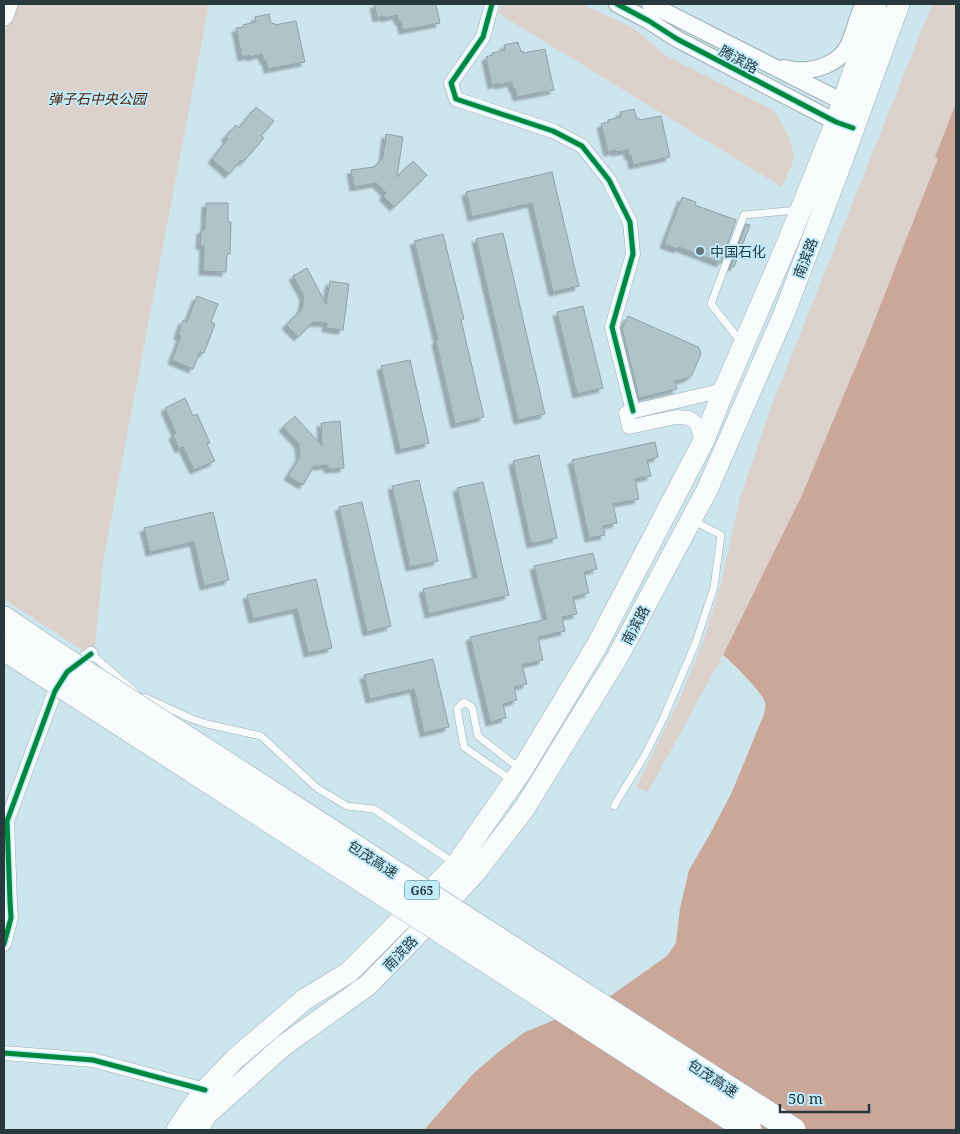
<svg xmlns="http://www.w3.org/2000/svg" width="960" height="1134" font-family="'Noto Serif','Noto Sans SC',serif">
	<defs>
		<filter id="shadow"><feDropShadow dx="-4" dy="4" stdDeviation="1" flood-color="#0004"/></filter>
	</defs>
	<rect width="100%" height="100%" fill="#cde5ec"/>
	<path fill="#ddd1cc" d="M15 4H209L103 561 94 658 4 599V34Z
		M503 4H582L633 28 665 55 773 110 788 134 794 156 792 164 782 187 498 13Z
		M932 4H956V103L935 156 938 158 866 342 802 495 723 655 648 792 636 788 681 696 703 642 721 584 740 498 770 410Z"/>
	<path fill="#caa799" d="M956 103V1130H424L474 1073 501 1050 525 1032 606 999 667 956 676 943 680 908 689 870 692 865 710 834 732 792 764 714C765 710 766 706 765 702 761 691 733 663 723 655L802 495 866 342 938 158 935 157Z"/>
	<path fill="#b0c3c9" stroke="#8fa2a7" filter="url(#shadow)" d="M374 4H436L440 23 403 30 401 21H399L397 15 385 18V16L377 18Z
		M269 14 271 24 274 23 275 25 296 21 305 62 268 69 266 60H264L262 54 250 57V55L242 57 236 28 243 27V25L256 22 255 17Z
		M518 42 521 52 523 51 524 53 545 49 554 90 517 97 515 88H513L512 82 499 85V83L492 85 486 57 492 55V53L505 50 504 45Z
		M256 107 274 121 261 136 264 138 243 162 241 160 229 174 212 159 228 139 225 137 236 125 239 128Z
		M634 109 637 119 639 118 640 120 661 116 670 157 633 165 631 155 629 156 628 150 615 152V150L608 152 601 124 608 122V120L621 117 620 112Z
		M386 134 403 137 397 177 413 161 427 175 394 207 383 196 386 193 376 183 354 187 351 170 374 167 383 158Z
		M552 172 579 286 553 292 532 203 472 217 466 192Z
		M682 197 696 202 695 205 736 220 721 263 679 247 678 249 664 244Z
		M206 203H228V222H231L230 254H227L226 272 203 271 204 246 200 245 201 230H205Z
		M746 224 750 225 734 267 731 266Z
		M503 233 545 414 518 420 476 239Z
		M443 234 464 319 461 320 484 417 455 424 436 341 438 340 414 241Z
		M307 268 326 304 330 281 349 284 343 330 326 328 327 323 313 322 298 337 286 325 302 309 304 296 293 276Z
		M197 296 218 304 211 322 215 324 204 353 200 352 193 369 172 360 181 336 178 335 183 320 187 322Z
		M583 306 603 388 577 394 557 312Z
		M628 316 698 347 700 350 701 354 692 375 688 378 675 381 677 389 639 398 622 329Z
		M410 360 429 443 400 450 381 366Z
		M185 398 193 416 197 414 210 443 207 444 215 461 194 470 183 447 179 449 173 435 176 433 165 408Z
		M295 416 322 446 321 423 340 421 344 468 328 469V465L314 466 303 485 288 476 300 457 299 444 283 427Z
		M655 442 658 457 647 460 651 476 635 479 639 499 613 504 617 523 603 526 605 535 589 538 572 460Z
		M539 455 557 538 531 544 513 461Z
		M419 480 438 561 410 567 392 486Z
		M483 482 509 595 429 614 423 589 477 577 457 488Z
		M362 502 391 626 367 632 339 507Z
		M213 512 229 580 204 586 194 542 150 552 144 528Z
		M593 553 597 569 584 572 589 593 573 597 577 614 562 617 565 631 538 637 543 660 522 665 527 684 514 687 517 700 503 704 506 718 490 722 470 637 547 619 534 566Z
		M316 579 332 648 308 653 297 609 253 619 247 595Z
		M433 659 449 727 424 733 414 689 370 699 364 675Z"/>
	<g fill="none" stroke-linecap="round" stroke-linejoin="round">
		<g stroke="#9badb3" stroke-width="8">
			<path id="service" d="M741 342 711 304 744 215 798 210
				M91 654 135 692
				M144 697 192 719 207 724 261 736 317 788 347 806 374 809 454 863
				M511 780 464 747 457 709 464 702 472 707 478 736 519 768
				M614 806 645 755 663 719 696 642 714 587 721 535 694 521"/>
		</g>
		<g stroke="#9badb3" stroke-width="15">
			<path id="minor" d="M492 4 483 37 451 83 456 99 553 131 582 146 609 180 630 222 633 254 612 327 633 411
				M703 442 696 423 689 418 676 417 629 427 626 413 724 390
				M4 944 11 918 10 902 7 821 55 691 67 672 91 654
				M4 1053 93 1060 205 1090"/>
		</g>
		<g stroke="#9badb3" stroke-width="18">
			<path id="tertiary" d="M617 4 649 21 677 39 836 122 847 126
				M650 4 843 102 854 106
				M784 68C788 69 792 70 796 70 815 72 841 63 849 44 855 31 857 16 864 4"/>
		</g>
		<g stroke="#9badb3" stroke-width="20">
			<path id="secondary" d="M4 16 8 4"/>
		</g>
		<g stroke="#9badb3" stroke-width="22">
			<path id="primary" d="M177 1130 190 1110 205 1090 236 1058 305 999 348 973 456 865 522 770 596 647 703 442 724 390 787 244 836 122 875 10 876 4
				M197 1130 207 1114 283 1046 368 985 438 913 474 874 524 809 617 658 707 490 784 314 842 161 899 4"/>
		</g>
		<g stroke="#9badb3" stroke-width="26">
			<path id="motorway" d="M4 619 51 651
				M4 648 38 670"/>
		</g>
		<use href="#service" stroke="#f8fbfc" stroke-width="7"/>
		<use href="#minor" stroke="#f8fbfc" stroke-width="14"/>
		<use href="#tertiary" stroke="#f8fbfc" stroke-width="16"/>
		<use href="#secondary" stroke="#f8fbfc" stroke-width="19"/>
		<use href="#primary" stroke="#f8fbfc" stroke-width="21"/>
		<use href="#motorway" stroke="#f8fbfc" stroke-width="25"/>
		<g stroke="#9badb3" stroke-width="26" stroke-linecap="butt">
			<path id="motorway-bridge" d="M51 651 793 1130
				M38 670 749 1130"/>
		</g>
		<use href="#motorway-bridge" stroke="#f8fbfc" stroke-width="25"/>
		<g stroke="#c0ebf9" stroke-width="8">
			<path id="cycleway" d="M492 4 483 37 451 83 456 99 553 131 582 146 609 180 630 222 633 254 612 327 633 411
				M617 4 649 21 677 39 836 122 853 128
				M4 944 11 918 10 902 7 821 55 691 67 672 91 654
				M4 1053 93 1060 205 1090"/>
		</g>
		<use href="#cycleway" stroke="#00873e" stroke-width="5"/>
	</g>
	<circle fill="#62757b" stroke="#c0ebf9" stroke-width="2" cx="700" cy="251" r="5"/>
	<g text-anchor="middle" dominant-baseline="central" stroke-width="4" stroke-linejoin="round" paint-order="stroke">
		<rect fill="#c0ebf9" stroke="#566e76" stroke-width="1" x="404.5" y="880.5" width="35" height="19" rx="4"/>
		<g font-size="12" font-weight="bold" fill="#28393e">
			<text x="422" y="890">G65</text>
		</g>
		<g font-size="14" fill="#28393e" stroke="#c0ebf9">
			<text transform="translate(739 59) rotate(28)">腾滨路</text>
			<text transform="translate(805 258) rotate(-69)">南滨路</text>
			<text transform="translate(635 625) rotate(-62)">南滨路</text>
			<text transform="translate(373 859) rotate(33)">包茂高速</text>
			<text transform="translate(400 953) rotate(-46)">南滨路</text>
			<text transform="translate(713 1078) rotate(33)">包茂高速</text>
		</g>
		<g font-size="14" font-style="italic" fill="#531d03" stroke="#c0ebf9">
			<text x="97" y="98">弹子石中央公园</text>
		</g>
		<g font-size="14" fill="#28393e" stroke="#c0ebf9" text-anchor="start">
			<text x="710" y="251">中国石化</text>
		</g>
	</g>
	<rect width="960" height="1134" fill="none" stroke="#28393e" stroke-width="10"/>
	<path d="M780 1104v8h89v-8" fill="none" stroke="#28393e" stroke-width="2.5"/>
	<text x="788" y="1104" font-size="15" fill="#28393e" stroke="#c0ebf9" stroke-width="4" paint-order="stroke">50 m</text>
</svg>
